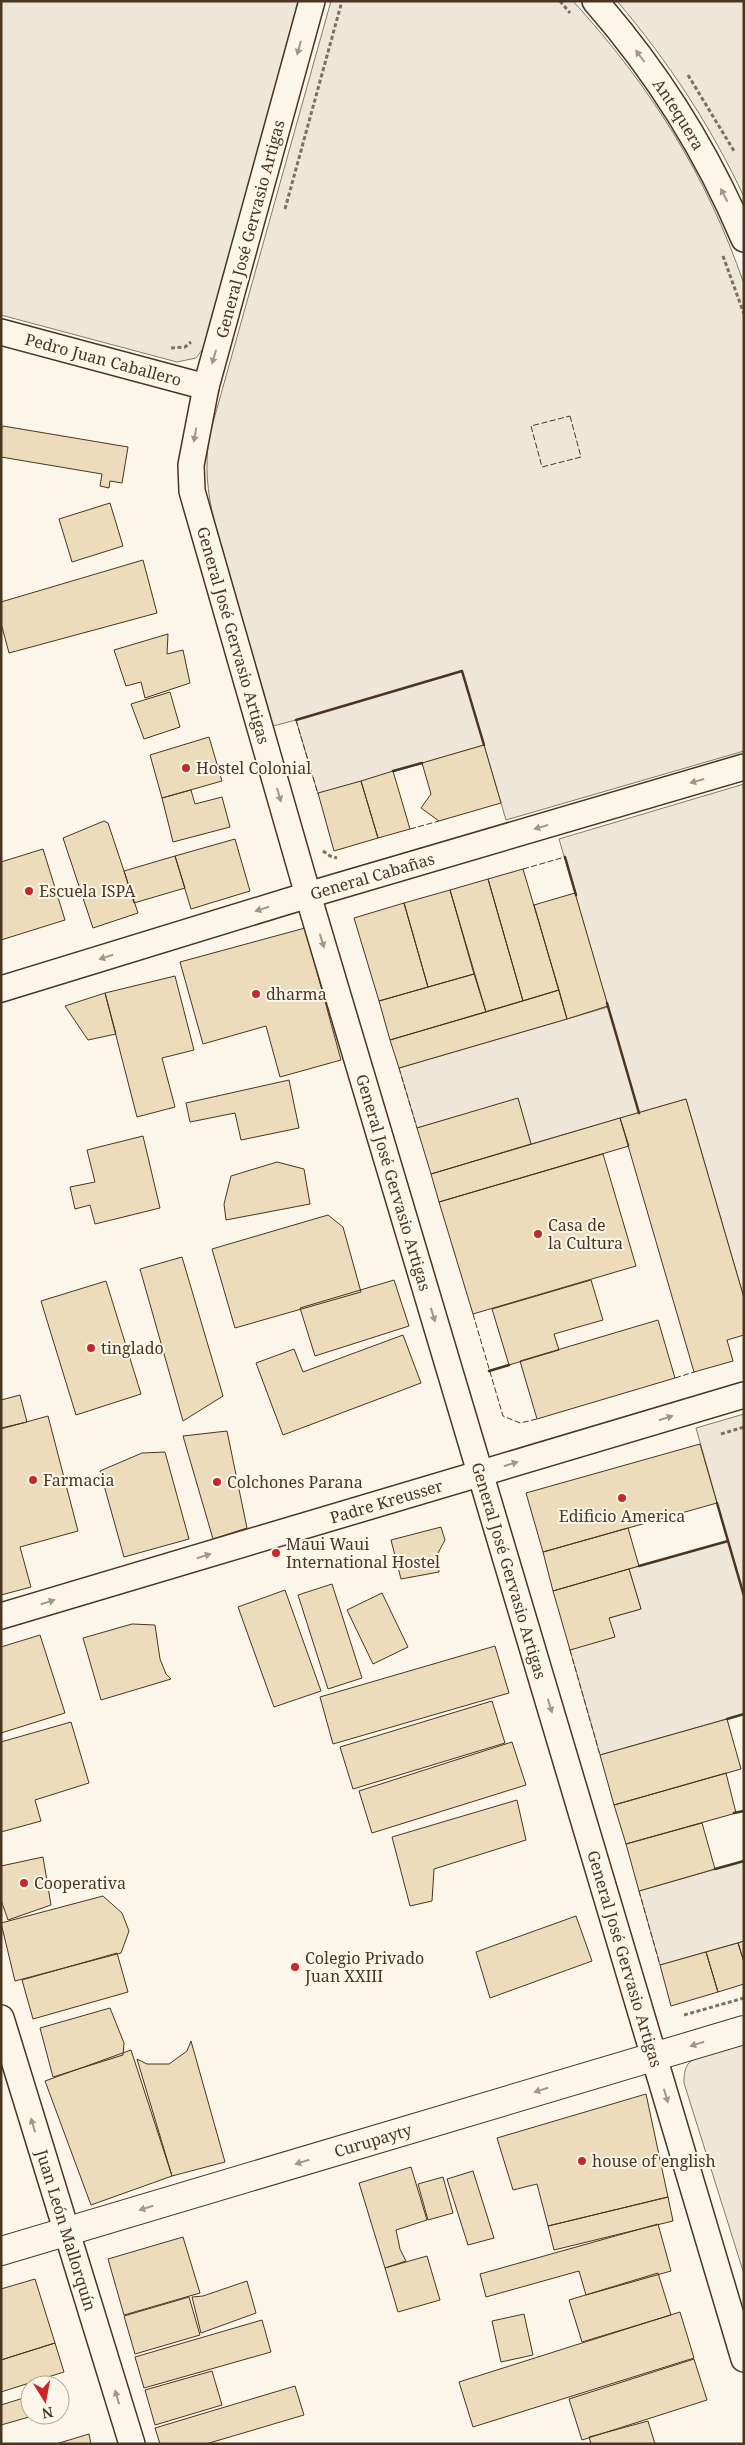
<svg xmlns="http://www.w3.org/2000/svg" width="745" height="2445" font-family="'Noto Serif',serif">
	<rect width="100%" height="100%" fill="#fbf6e9"/>
	<path fill="#ede6d9" stroke="#887966" d="M1 1H298L208 342 196 358 177 362 1 315Z
		M331 1H573C651 87 706 174 744 284V751L506 820 484 745 318 794 296 720 273 726 214 520C207 491 205 466 209 437Z
		M617 1H744V197C711 126 668 61 617 1Z
		M744 784V1298L686 1099 531 1144 518 1099 417 1128 399 1068 608 1007 559 839Z
		M744 1414V1714L600 1755 570 1650 609 1618 641 1609 629 1569 728 1541 696 1428Z
		M744 1861V1941L660 1965 639 1891Z
		M744 2044V2274L684 2083C684 2077 684 2070 688 2064 696 2054 731 2048 744 2044Z"/>
	<path fill="#ecdcbc" stroke="#4a3520" d="M3 426 128 447 122 483 110 481 109 488 100 486 102 474 1 457V430Z
		M110 503 123 546 72 562 59 519Z
		M143 560 157 613 9 653 1 623V602Z
		M168 634 167 654 183 650 190 683 145 698 141 682 126 686 114 650Z
		M170 692 180 727 144 739 131 704Z
		M209 737 222 781 162 798 150 755Z
		M484 745 501 803 439 821 421 808 431 794 422 763Z
		M393 771 410 829 378 838 361 781Z
		M361 781 378 838 334 851 318 793Z
		M191 790 195 804 222 797 230 827 173 842 162 798Z
		M104 821 108 823 138 913 93 928 63 838Z
		M235 839 250 891 191 909 175 856Z
		M43 849 65 920 1 940V862Z
		M175 856 185 888 134 903 124 871Z
		M523 869 559 990 523 1001 488 879Z
		M488 879 523 1001 486 1012 450 890Z
		M450 890 474 974 428 987 404 903Z
		M575 893 608 1006 567 1019 534 905Z
		M404 903 428 987 379 1001 354 918Z
		M305 928 341 1060 280 1077 266 1026 203 1044 180 962Z
		M474 974 486 1012 390 1040 379 1001Z
		M175 976 194 1050 162 1058 175 1107 137 1117 105 993Z
		M559 990 567 1019 399 1068 390 1040Z
		M105 993 116 1034 88 1040 65 1006Z
		M289 1080 299 1128 241 1140 235 1113 190 1122 186 1103Z
		M518 1098 531 1144 431 1174 417 1128Z
		M686 1099 744 1298V1335L727 1340 733 1361 694 1372 620 1118Z
		M620 1118 629 1146 439 1202 431 1174Z
		M143 1136 160 1208 95 1224 90 1205 75 1209 70 1187 95 1182 87 1150Z
		M603 1154 636 1266 473 1314 439 1202Z
		M277 1162 304 1169 310 1204 226 1220 224 1204 231 1176Z
		M328 1215 343 1227 361 1292 235 1328 212 1249Z
		M182 1257 223 1396 183 1421 140 1269Z
		M394 1280 409 1326 315 1356 300 1308Z
		M591 1280 603 1320 554 1334 559 1350 509 1365 492 1309Z
		M106 1281 141 1394 76 1415 41 1301Z
		M658 1320 675 1378 537 1419 520 1361Z
		M403 1335 421 1383 283 1435 256 1363 294 1349 303 1372Z
		M20 1395 27 1422 1 1428V1400Z
		M48 1416 78 1531 20 1547 31 1587 1 1595V1429Z
		M227 1431 247 1528 213 1539 183 1436Z
		M700 1444 717 1503 543 1552 526 1493Z
		M165 1452 189 1539 124 1557 100 1471 142 1453Z
		M441 1527 445 1540 437 1555 439 1572 401 1579 391 1540Z
		M628 1528 639 1566 553 1591 543 1552Z
		M629 1569 641 1609 609 1618 615 1637 570 1650 553 1591Z
		M332 1584 362 1678 328 1689 298 1595Z
		M285 1590 321 1691 274 1707 238 1607Z
		M382 1593 408 1647 373 1664 347 1610Z
		M132 1624 155 1625 160 1659 166 1674 171 1679 101 1700 83 1638Z
		M40 1635 65 1713 1 1733V1647Z
		M495 1646 509 1693 333 1744 320 1697Z
		M492 1701 505 1743 353 1789 340 1747Z
		M727 1719 741 1769 614 1805 600 1755Z
		M71 1722 89 1783 35 1800 41 1821 1 1832V1742Z
		M512 1742 526 1785 372 1833 359 1791Z
		M726 1773 736 1813 626 1844 614 1805Z
		M517 1800 526 1840 434 1869 432 1901 410 1906 392 1837Z
		M702 1823 715 1869 639 1891 626 1844Z
		M43 1857 51 1905 8 1920 1 1900V1866Z
		M103 1896 122 1913 129 1931 121 1953 15 1981 1 1923Z
		M576 1916 592 1961 490 1998 476 1952Z
		M744 1941V1962L738 1943Z
		M738 1943 744 1962V1984L718 1992 706 1952Z
		M706 1952 718 1992 671 2006 660 1965Z
		M117 1953 128 1992 33 2019 22 1980Z
		M110 2008 124 2043 123 2055 53 2077 40 2028Z
		M191 2041 225 2162 172 2176 137 2059 147 2064H169L187 2051Z
		M131 2050 172 2176 91 2205 45 2081Z
		M646 2094 668 2197 548 2226 537 2184 513 2190 497 2138Z
		M411 2167 427 2220 396 2230 400 2249 406 2261 385 2268 359 2183Z
		M473 2171 494 2238 468 2245 447 2179Z
		M443 2177 453 2213 428 2220 418 2184Z
		M668 2197 673 2221 554 2250 548 2226Z
		M658 2224 671 2271 586 2295 579 2271 486 2297 480 2274Z
		M183 2237 200 2293 124 2315 108 2259Z
		M427 2256 440 2300 398 2312 385 2268Z
		M658 2273 671 2315 582 2342 569 2300Z
		M35 2279 55 2343 1 2360V2289Z
		M247 2281 256 2313 201 2333 192 2297 203 2296Z
		M189 2297 200 2335 135 2354 124 2316Z
		M680 2312 694 2358 473 2427 459 2382Z
		M524 2314 533 2355 501 2362 492 2321Z
		M262 2320 271 2352 144 2388 135 2357Z
		M55 2343 64 2372 1 2392V2360Z
		M694 2359 707 2400 582 2440 569 2399Z
		M212 2371 222 2405 155 2425 145 2390Z
		M295 2386 304 2415 206 2444H160L155 2428Z
		M30 2396V2415H36L1 2425V2405Z
		M648 2421 655 2444H591L589 2437Z
		M89 2434 91 2444H56Z"/>
	<g fill="none" stroke-linecap="round" stroke-linejoin="round">
		<g stroke="#4a3520" stroke-width="28">
			<g id="street">
				<path id="s1" d="M312 1 206 387 191 465 192 491 308 895 744 2359"/>
				<path id="s2" d="M595 1C658 73 707 151 744 239"/>
				<path id="s3" d="M1 332 206 387"/>
				<path id="s4" d="M1 989 308 895 744 767"/>
				<path id="s5" d="M1 1616 744 1395"/>
				<path id="s6" d="M1 2018 132 2444"/>
			</g>
		</g>
		<g stroke="#4a3520" stroke-width="30">
			<g id="secondary">
				<path id="s7" d="M1 2251 744 2030"/>
			</g>
		</g>
		<path stroke="#7f6f5c" stroke-width="3" stroke-dasharray="4 2.5" stroke-linecap="butt" d="M560 1 570 13
			M688 75 734 151
			M285 209 342 1
			M723 256 744 314
			M171 348 185 347 191 342
			M323 851 330 856 337 858
			M721 1434 744 1427
			M684 2015 744 1998"/>
		<use href="#street" stroke="#fbf6e9" stroke-width="25"/>
		<use href="#secondary" stroke="#fbf6e9" stroke-width="28"/>
		<path stroke="#4a3520" stroke-width="1" stroke-dasharray="6 2.5" stroke-linecap="butt" d="M570 416 581 457 542 467 531 426Z
			M296 720 318 794
			M410 829 439 821
			M523 869 565 857
			M399 1068 417 1128
			M473 1314 503 1416 520 1423 537 1419
			M675 1378 694 1372
			M570 1650 600 1755
			M639 1891 660 1965"/>
		<path stroke="#4a3520" stroke-width="2.5" d="M296 720 462 671 484 745
			M393 771 422 763
			M565 857 576 895
			M607 1003 639 1113
			M489 1371 509 1365
			M717 1503 744 1596
			M639 1566 728 1541
			M727 1719 744 1714
			M734 1813 744 1811
			M715 1869 744 1861"/>
	</g>
	<defs><path id="oneway-solid" d="M-6-.8H1V-3.2L6.5 0L1 3.2V.8H-6Z" transform="scale(1.25)"/></defs>
	<g fill="#a29684">
		<use href="#oneway-solid" transform="translate(299 48) rotate(105)"/>
		<use href="#oneway-solid" transform="translate(640 56) rotate(-127)"/>
		<use href="#oneway-solid" transform="translate(724 195) rotate(-117)"/>
		<use href="#oneway-solid" transform="translate(214 357) rotate(106)"/>
		<use href="#oneway-solid" transform="translate(195 435) rotate(100)"/>
		<use href="#oneway-solid" transform="translate(697 781) rotate(164)"/>
		<use href="#oneway-solid" transform="translate(279 795) rotate(74)"/>
		<use href="#oneway-solid" transform="translate(541 827) rotate(164)"/>
		<use href="#oneway-solid" transform="translate(262 909) rotate(163)"/>
		<use href="#oneway-solid" transform="translate(322 941) rotate(73)"/>
		<use href="#oneway-solid" transform="translate(106 957) rotate(163)"/>
		<use href="#oneway-solid" transform="translate(433 1315) rotate(73)"/>
		<use href="#oneway-solid" transform="translate(666 1418) rotate(-17)"/>
		<use href="#oneway-solid" transform="translate(511 1464) rotate(-17)"/>
		<use href="#oneway-solid" transform="translate(204 1556) rotate(-17)"/>
		<use href="#oneway-solid" transform="translate(48 1602) rotate(-17)"/>
		<use href="#oneway-solid" transform="translate(550 1706) rotate(73)"/>
		<use href="#oneway-solid" transform="translate(697 2044) rotate(163)"/>
		<use href="#oneway-solid" transform="translate(541 2090) rotate(163)"/>
		<use href="#oneway-solid" transform="translate(666 2096) rotate(73)"/>
		<use href="#oneway-solid" transform="translate(33 2125) rotate(-107)"/>
		<use href="#oneway-solid" transform="translate(302 2162) rotate(163)"/>
		<use href="#oneway-solid" transform="translate(146 2208) rotate(163)"/>
		<use href="#oneway-solid" transform="translate(117 2397) rotate(-107)"/>
	</g>
	<g fill="#c62828" stroke="#fbf6e9" stroke-width="2">
		<circle cx="186" cy="768" r="5"/>
		<circle cx="29" cy="891" r="5"/>
		<circle cx="256" cy="994" r="5"/>
		<circle cx="538" cy="1234" r="5"/>
		<circle cx="91" cy="1348" r="5"/>
		<circle cx="33" cy="1480" r="5"/>
		<circle cx="217" cy="1482" r="5"/>
		<circle cx="622" cy="1498" r="5"/>
		<circle cx="276" cy="1553" r="5"/>
		<circle cx="24" cy="1883" r="5"/>
		<circle cx="295" cy="1967" r="5"/>
		<circle cx="582" cy="2161" r="5"/>
	</g>
	<g text-anchor="middle" dominant-baseline="central" stroke-width="4" stroke-linejoin="round" paint-order="stroke">
		<g font-size="16" fill="#4a3520" stroke="#fbf6e9">
			<text stroke="none"><textPath href="#s2" startOffset="141">Antequera</textPath></text>
			<text transform="translate(250 229) rotate(-75)">General José Gervasio Artigas</text>
			<text stroke="none"><textPath href="#s3" startOffset="106">Pedro Juan Caballero</textPath></text>
			<text stroke="none"><textPath href="#s1" startOffset="656">General José Gervasio Artigas</textPath></text>
			<text stroke="none"><textPath href="#s4" startOffset="388">General Cabañas</textPath></text>
			<text stroke="none"><textPath href="#s1" startOffset="1226">General José Gervasio Artigas</textPath></text>
			<text stroke="none"><textPath href="#s5" startOffset="402">Padre Kreusser</textPath></text>
			<text stroke="none"><textPath href="#s1" startOffset="1631">General José Gervasio Artigas</textPath></text>
			<text stroke="none"><textPath href="#s1" startOffset="2036">General José Gervasio Artigas</textPath></text>
			<text stroke="none"><textPath href="#s7" startOffset="388">Curupayty</textPath></text>
			<text stroke="none"><textPath href="#s6" startOffset="222">Juan León Mallorquín</textPath></text>
		</g>
		<g font-size="16" fill="#4a3520" stroke="#fbf6e9" text-anchor="start">
			<text x="196" y="768">Hostel Colonial</text>
			<text x="39" y="891">Escuela ISPA</text>
			<text x="266" y="994">dharma</text>
			<text x="548" y="1225">Casa de<tspan x="548" dy="18">la Cultura</tspan></text>
			<text x="101" y="1348">tinglado</text>
			<text x="43" y="1480">Farmacia</text>
			<text x="227" y="1482">Colchones Parana</text>
			<text x="622" y="1516" text-anchor="middle">Edificio America</text>
			<text x="286" y="1544">Maui Waui<tspan x="286" dy="18">International Hostel</tspan></text>
			<text x="34" y="1883">Cooperativa</text>
			<text x="305" y="1958">Colegio Privado<tspan x="305" dy="18">Juan XXIII</tspan></text>
			<text x="592" y="2161">house of english</text>
		</g>
	</g>
	<rect width="745" height="2445" fill="none" stroke="#4a3520" stroke-width="5"/>
	<g transform="translate(45 2400) rotate(169)"><circle r="24" fill="#fbf6e9" stroke="#b4a999"/>
	<path d="M0-4L9 19L0 12L-9 19Z" fill="#c62828"/>
	<text y="-8" font-size="14" font-weight="bold" text-anchor="middle" fill="#4a3520">N</text>
	</g>
</svg>
